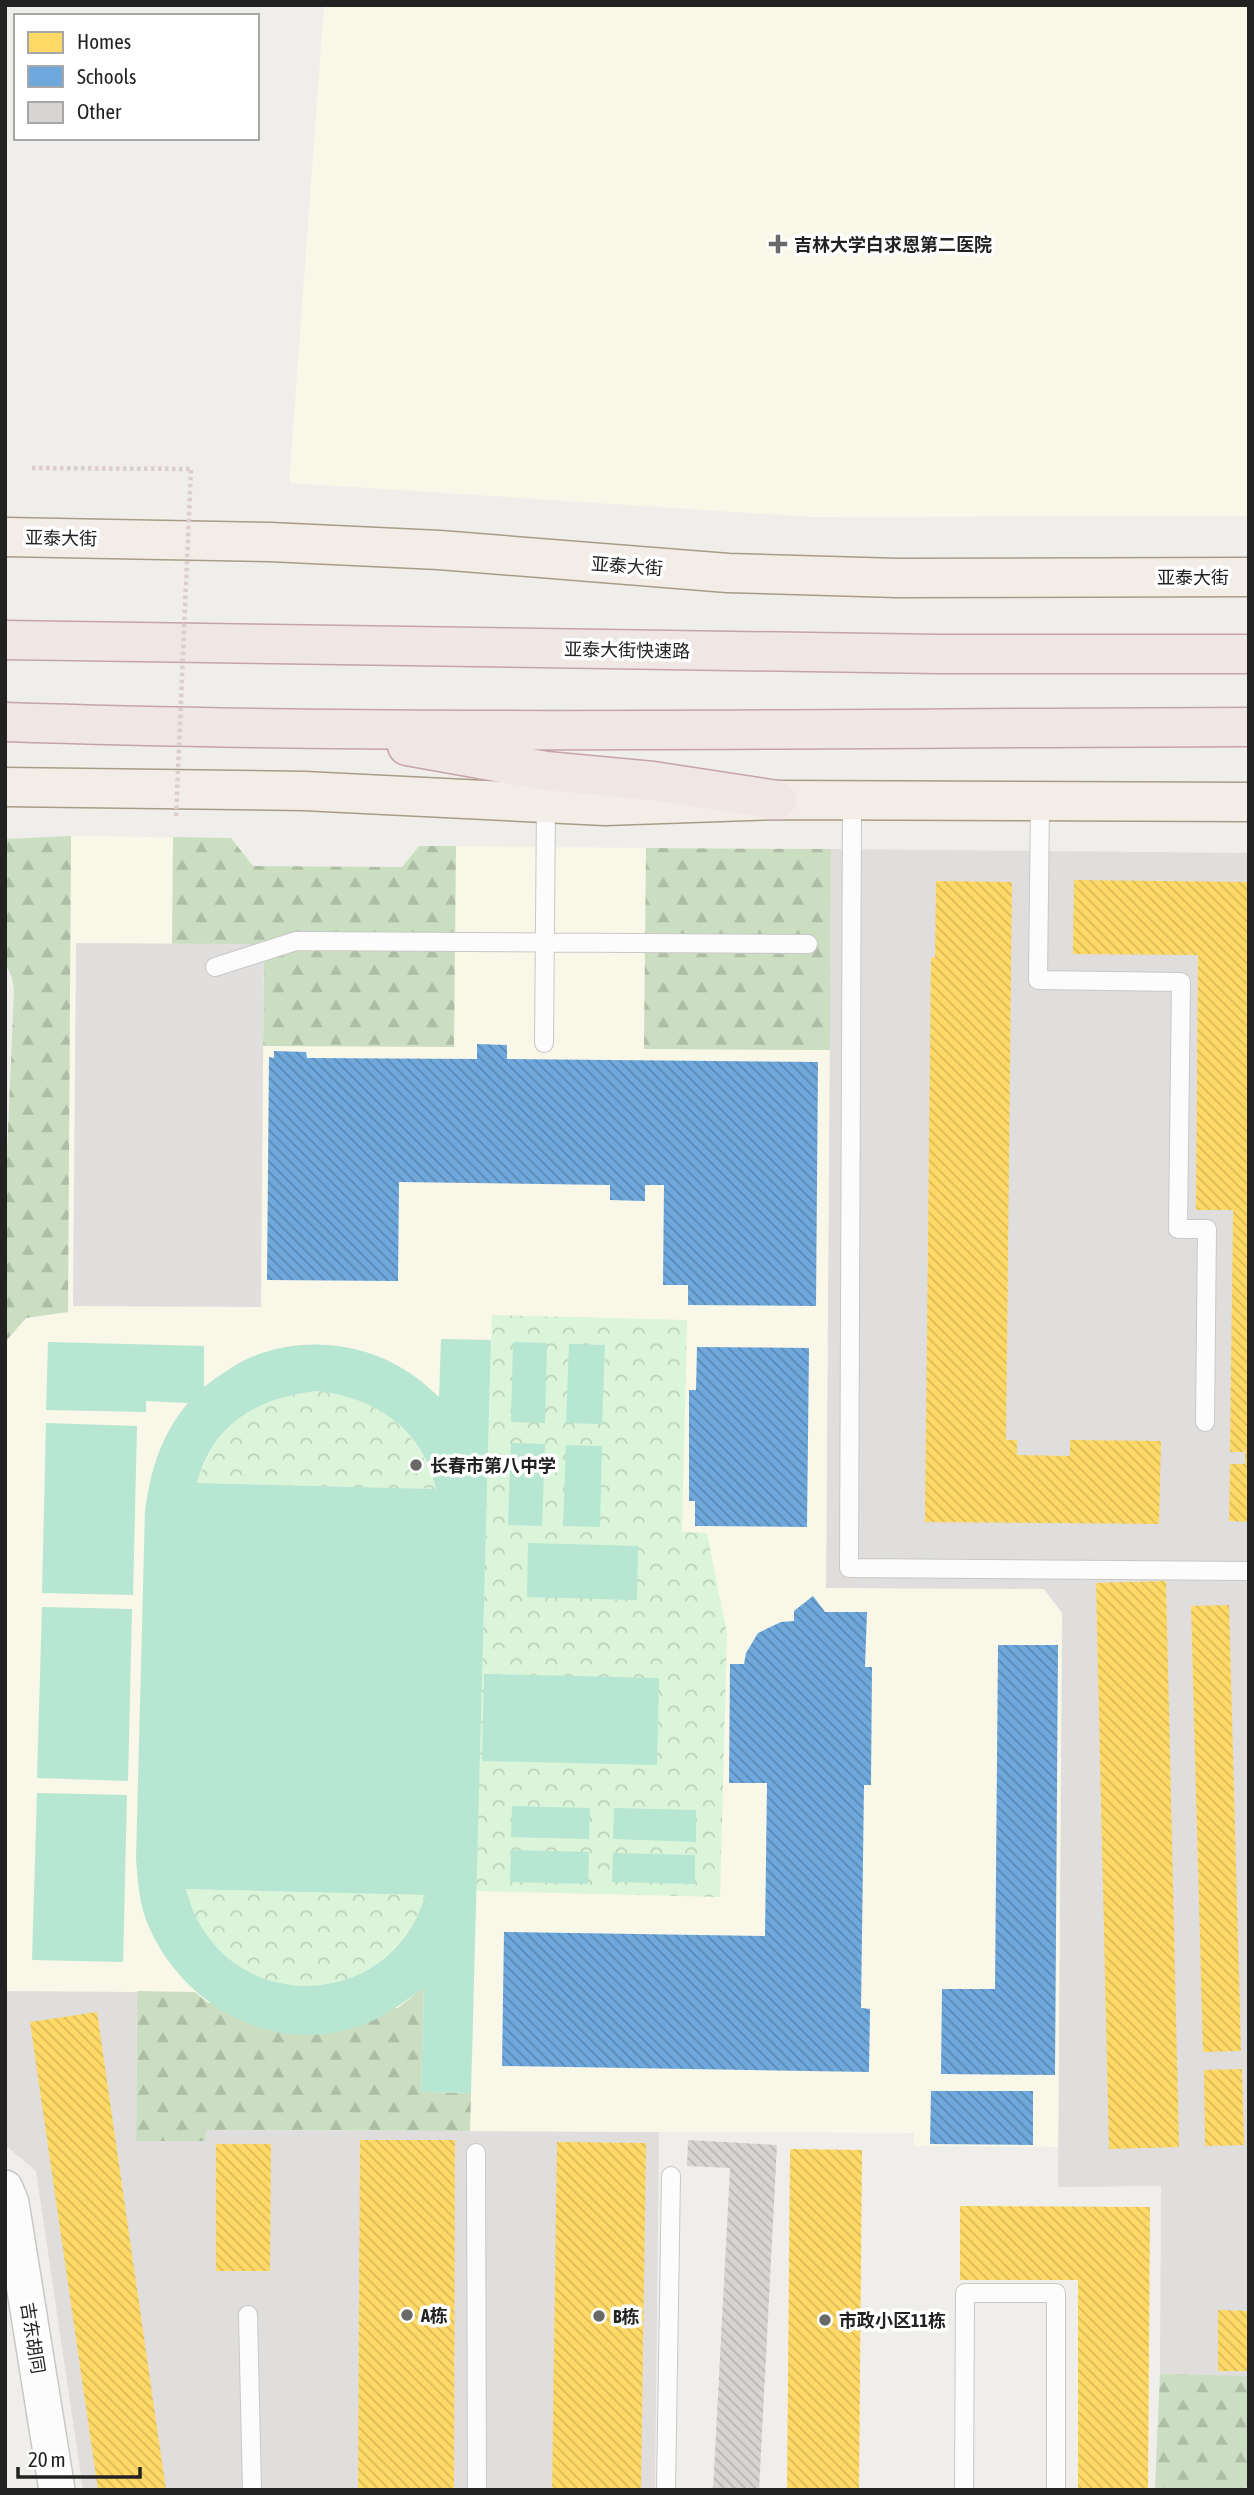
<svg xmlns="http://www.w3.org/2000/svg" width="1254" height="2495" font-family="'Asap Condensed','Noto Sans SC',sans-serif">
	<defs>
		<pattern id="forest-firs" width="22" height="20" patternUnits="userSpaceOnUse" patternTransform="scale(1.75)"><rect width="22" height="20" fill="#cbdec1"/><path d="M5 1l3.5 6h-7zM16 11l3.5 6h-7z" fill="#aebea6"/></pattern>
		<pattern id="park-crowns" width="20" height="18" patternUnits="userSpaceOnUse" patternTransform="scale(1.75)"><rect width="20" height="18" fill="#daf5da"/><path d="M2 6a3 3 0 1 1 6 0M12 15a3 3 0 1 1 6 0" fill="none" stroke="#bbd2bb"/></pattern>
		<pattern id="homes-back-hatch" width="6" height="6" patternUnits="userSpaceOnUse" patternTransform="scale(1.75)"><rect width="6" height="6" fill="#ffd966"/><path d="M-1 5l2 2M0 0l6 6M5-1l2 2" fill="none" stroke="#daba58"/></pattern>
		<pattern id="schools-back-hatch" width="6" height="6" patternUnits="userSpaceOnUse" patternTransform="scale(1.75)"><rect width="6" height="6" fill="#6fa8dc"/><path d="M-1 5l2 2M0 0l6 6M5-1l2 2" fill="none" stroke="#5b88b2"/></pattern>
		<pattern id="building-back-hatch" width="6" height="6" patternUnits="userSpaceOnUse" patternTransform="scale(1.75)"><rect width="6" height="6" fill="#d7d4d2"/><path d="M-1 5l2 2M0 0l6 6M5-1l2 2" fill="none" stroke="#b8b6b4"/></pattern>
	</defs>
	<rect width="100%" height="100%" fill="#f0eeeb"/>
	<path fill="#dfdedc" d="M831 849 1249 853V2490H1155L1160 2374 1161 2186 1058 2187 1062 1613 826 1588Z
		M5 1991H137L136 2141H205V2130L659 2132 655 2490H83L36 2171 5 2145Z"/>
	<path fill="#f8f7e8" d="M324 5H1249V516L812 517 289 483Z
		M71 836 231 838 253 866 402 867 419 846 831 849 826 1588 1044 1589 1062 1613 1058 2147 914 2146V2133L206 2130V2141H136L137 1992 5 1991V1342L26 1318 68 1312Z"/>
	<path fill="url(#forest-firs)" d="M71 836 68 1312 26 1318 5 1342V1202L14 990 12 978 5 962V839Z
		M173 837 231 838 253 866 402 867 419 846H456L454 1047 263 1046 264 944H172Z
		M646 848 831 849 830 1050 644 1049Z
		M424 1987 421 2092 471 2093 470 2131 206 2130V2141H136L137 1991 195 1992 208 2003 398 2008Z
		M1160 2374 1249 2376V2490H1155Z"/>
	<path fill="url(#park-crowns)" d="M492 1315 687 1320 682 1532 707 1533 727 1634 720 1897 476 1891Z
		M319 1391C380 1399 419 1429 436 1489L197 1483C216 1423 258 1396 319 1391Z
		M186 1889 425 1895C394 1997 260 2023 202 1929 194 1917 190 1903 186 1889Z"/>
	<path fill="#b7e6d2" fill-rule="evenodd" d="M441 1339 491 1340 471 2093 421 2092 424 1988C406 2000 390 2013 370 2022 282 2060 185 2010 149 1927 139 1905 138 1882 136 1859L145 1511C151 1469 161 1435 188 1403L146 1401V1412L46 1410 48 1342 204 1346V1387C220 1375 236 1363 254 1356 306 1335 369 1343 414 1376 423 1382 431 1390 439 1397ZM319 1391C378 1399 422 1429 436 1489L197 1483C213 1423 260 1396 319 1391ZM186 1889 425 1895V1896C387 2019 217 2015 186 1889Z
		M513 1342 547 1343 545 1423 511 1422Z
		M569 1344 605 1345 602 1424 566 1423Z
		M46 1423 137 1426 133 1595 42 1593Z
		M511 1443 545 1444 542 1526 508 1525Z
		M566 1445 602 1446 600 1527 563 1526Z
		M528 1543 638 1546 637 1600 527 1597Z
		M42 1607 132 1609 128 1781 37 1778Z
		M484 1674 659 1678 657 1765 482 1761Z
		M37 1793 127 1795 123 1962 32 1960Z
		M512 1806 590 1808 589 1839 511 1837Z
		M614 1808 696 1810V1842L613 1839Z
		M511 1850 589 1852 588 1884 510 1882Z
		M613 1853 695 1855V1884L612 1882Z"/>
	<path fill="#e0dfde" d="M76 943 264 944 261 1307 73 1306Z"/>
	<path fill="url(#homes-back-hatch)" d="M1074 880 1249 882V1522L1229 1521 1230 1464H1245V1452H1230L1233 1210H1196L1198 955 1073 954Z
		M936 881 1012 882 1006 1440H1017V1455L1070 1456V1440L1161 1441 1159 1524 925 1522 931 958 935 957Z
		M1166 1581 1179 2147 1109 2149 1096 1583Z
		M1229 1605 1241 2051 1203 2052 1191 1606Z
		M97 2012 166 2490H98L30 2022Z
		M1242 2069 1244 2145 1205 2146 1204 2070Z
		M360 2140H455L454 2490H358Z
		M557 2142 646 2143 641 2490H552Z
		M216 2144H271L270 2271H216Z
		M790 2149 862 2150 859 2490H787Z
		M960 2206 1150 2207 1148 2490H1078V2280H960Z
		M1218 2310 1249 2311V2371H1218Z"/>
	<path fill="url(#schools-back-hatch)" d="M477 1044 507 1045V1059L818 1062 816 1306 688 1305V1285H663L664 1185H645V1201L610 1200V1185L399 1182 398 1281 267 1280 269 1057 274 1058V1051L306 1052 307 1058 477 1059Z
		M697 1347 809 1348 807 1527 695 1526V1501H689V1390H696Z
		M813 1596 825 1612H867L865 1667H872L871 1785H864L861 2008 870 2009 869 2072 502 2066 504 1932 765 1936 767 1783H729L730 1664H744L746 1653 758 1633 781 1622 794 1621V1611Z
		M998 1645H1058L1055 2075 941 2074 942 1989H995Z
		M931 2091H1033V2145L930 2144Z"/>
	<path fill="url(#building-back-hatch)" d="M688 2140 777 2145 759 2490H713L730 2168 687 2166Z"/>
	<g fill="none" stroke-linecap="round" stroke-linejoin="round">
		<g stroke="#c9c8c7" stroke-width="20">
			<path id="service" d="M852 800 849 1568 1249 1571
				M1040 802 1038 980 1181 982 1178 1229H1207L1205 1422
				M215 967 296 941 808 944
				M544 1043 546 803
				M476 2153 477 2490
				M248 2315 252 2490
				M666 2490 671 2176
				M964 2490 965 2293H1056V2490"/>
		</g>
		<g stroke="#c9c8c7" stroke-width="38">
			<path id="minor" d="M5 2188 11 2203 57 2490"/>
		</g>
		<g stroke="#a79c86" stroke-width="41">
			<path id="primary" d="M5 537 270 542 439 550 728 573 897 578 1249 577
				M5 787 304 791 605 806 777 800 1249 802"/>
		</g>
		<g stroke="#c5a2ac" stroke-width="41">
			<path id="trunk" d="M5 640 938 654H1249
				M5 722C419 736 834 728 1249 727
				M407 746 546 771 653 781 777 800"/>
		</g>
		<path stroke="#dccecd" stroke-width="4.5" stroke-dasharray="3.5 3.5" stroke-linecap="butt" d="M32 468 191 469"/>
		<use href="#service" stroke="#fdfcfc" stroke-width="18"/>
		<use href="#minor" stroke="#fdfcfc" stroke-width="35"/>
		<use href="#primary" stroke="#f3ede7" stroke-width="38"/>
		<use href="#trunk" stroke="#f0e6e4" stroke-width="38"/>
		<path stroke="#dccecd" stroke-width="4.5" stroke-dasharray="3.5 3.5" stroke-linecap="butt" d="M176 816 191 469"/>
	</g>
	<g fill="#6a6968" stroke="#fff" stroke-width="2.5">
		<path d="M774.5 233.5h7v7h7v7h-7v7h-7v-7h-7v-7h7z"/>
		<circle cx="416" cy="1465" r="7"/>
		<circle cx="407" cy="2315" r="7"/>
		<circle cx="599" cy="2316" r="7"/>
		<circle cx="825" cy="2320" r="7"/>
	</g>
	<g text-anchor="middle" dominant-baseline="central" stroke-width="7" stroke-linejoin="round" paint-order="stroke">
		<g font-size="18" font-weight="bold" fill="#222" stroke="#fff" text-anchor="start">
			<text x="794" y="244">吉林大学白求恩第二医院</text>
			<text x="430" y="1465">长春市第八中学</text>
			<text x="421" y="2315">A栋</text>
			<text x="613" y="2316">B栋</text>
			<text x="839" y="2320">市政小区11栋</text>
		</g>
		<g font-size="18" fill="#222" stroke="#fff">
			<text transform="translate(61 538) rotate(1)">亚泰大街</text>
			<text transform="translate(627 566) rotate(4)">亚泰大街</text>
			<text x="1193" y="577">亚泰大街</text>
			<text transform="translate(627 650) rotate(1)">亚泰大街快速路</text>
			<text transform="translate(33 2338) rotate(81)">吉东胡同</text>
		</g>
	</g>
	<rect width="1254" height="2495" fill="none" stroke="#222222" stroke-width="14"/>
	<rect x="14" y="14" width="245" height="126" fill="#ffffff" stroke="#a7a7a7" stroke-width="2"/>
	<rect x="28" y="32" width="35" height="21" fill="#ffd966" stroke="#a7a7a7" stroke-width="2"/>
	<text x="77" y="49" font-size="21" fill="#222222">Homes</text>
	<rect x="28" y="66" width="35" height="21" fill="#6fa8dc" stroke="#a7a7a7" stroke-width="2"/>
	<text x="77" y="84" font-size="21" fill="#222222">Schools</text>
	<rect x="28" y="102" width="35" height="21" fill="#d7d4d2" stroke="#a7a7a7" stroke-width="2"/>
	<text x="77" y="119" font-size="21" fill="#222222">Other</text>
	<path d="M18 2467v10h122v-10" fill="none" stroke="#222222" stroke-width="3.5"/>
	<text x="28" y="2467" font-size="21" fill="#222222" stroke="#ffffff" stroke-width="5" paint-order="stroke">20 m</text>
</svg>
